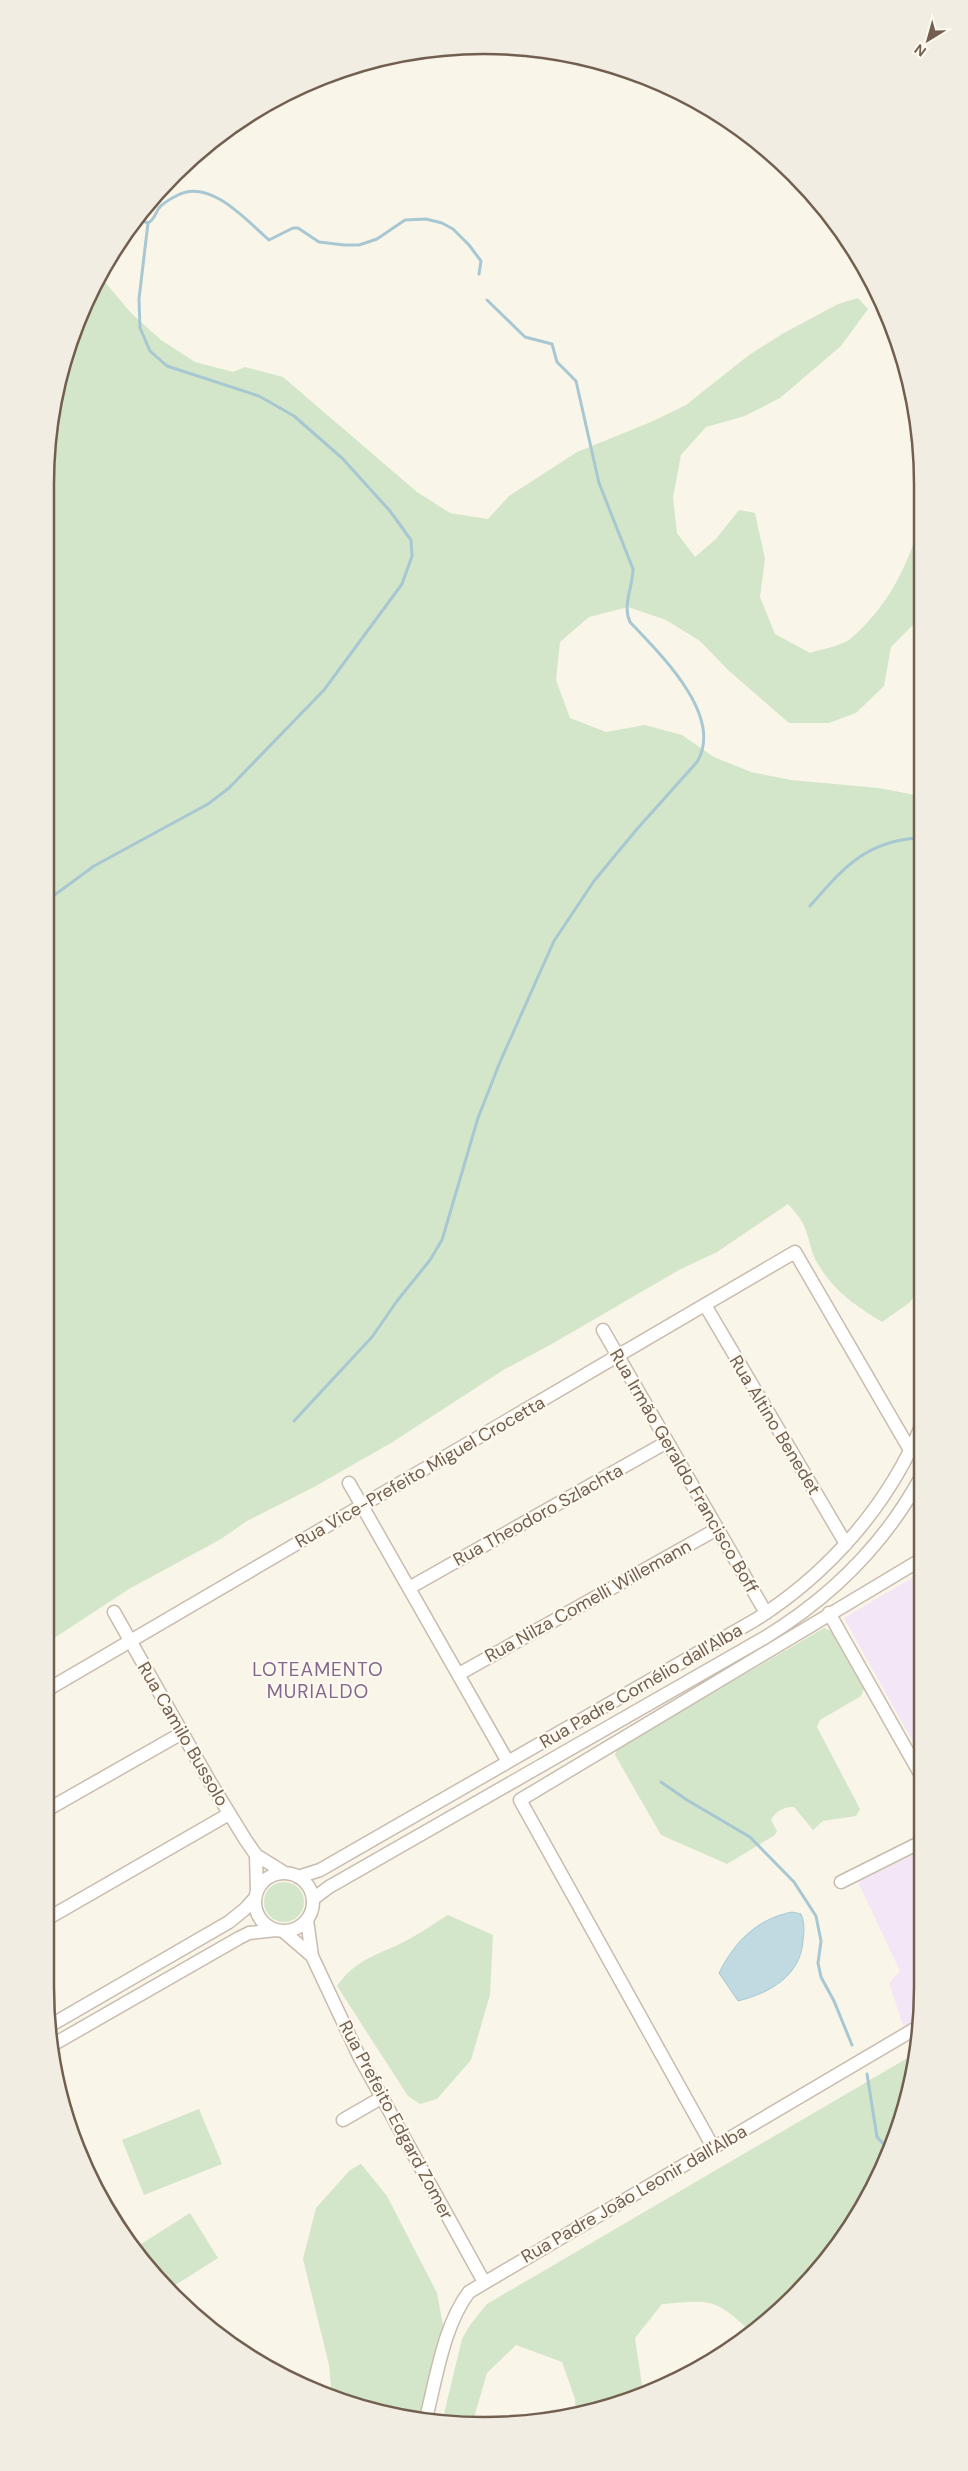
<svg xmlns="http://www.w3.org/2000/svg" width="968" height="2471" font-family="'DM Sans',sans-serif">
	<rect width="100%" height="100%" fill="#faf5e9"/>
	<path fill="#f2e6f7" d="M922 1572V1758L844 1618Z
		M923 1850V1987L918 2023 911 2027 903 2025 889 1983 900 1971 858 1882Z"/>
	<path fill="#d3e6c9" d="M99 275 131 313 161 340 195 362 233 372 245 367 283 377 417 492 450 513 488 519 509 496 577 452 651 422 686 405 749 355 784 333 838 304 858 298 868 309 841 346 780 398 745 416 706 427 681 455 673 498 677 533 695 557 716 539 739 510 755 513 765 559 760 597 775 634 810 653C822 649 841 646 850 639 885 610 908 567 919 525L920 618 891 647 884 686 856 713 829 723H789L728 670 700 641 666 620 628 607 589 617 560 642 556 680 570 718 606 732 645 725 682 735 714 757 751 772 791 780 879 788 920 796 921 1288 909 1303 882 1322C853 1304 832 1290 815 1259 810 1249 809 1236 804 1226 801 1218 793 1210 788 1204L717 1252 679 1270 550 1345 505 1369 391 1443 314 1487 247 1521 221 1539 129 1589 45 1644V484L60 370 90 290Z
		M824 1628 831 1631 864 1689 861 1696 820 1720 817 1727 860 1809 856 1816 823 1821 813 1830 794 1807C785 1806 774 1812 771 1820L777 1831 775 1835 727 1864 661 1835 615 1755 617 1749Z
		M264 1902a20 20 0 1 1 40 0a20 20 0 1 1-40 0Z
		M448 1915 493 1935 490 1995 471 2060 437 2099 420 2104 408 2096 337 1986C358 1956 381 1955 411 1938 424 1931 436 1922 448 1915Z
		M911 2056 914 2057 908 2101 878 2181 832 2254 750 2331C714 2297 710 2300 662 2304L635 2338 642 2385 646 2394 576 2416 575 2399 562 2362 516 2345 487 2373 473 2421 442 2422 462 2339 470 2325 487 2304Z
		M199 2109 222 2164 144 2195 122 2140Z
		M361 2164 387 2196 437 2293 443 2325 419 2420 343 2403 332 2398 329 2365 303 2259 316 2208 350 2170Z
		M190 2213 218 2258 169 2289 141 2244Z"/>
	<path fill="#c0dae2" stroke="#a7c8d2" d="M792 1912 801 1914C805 1923 804 1932 803 1941 800 1977 769 1993 738 2001L719 1973C735 1941 757 1919 792 1912Z"/>
	<g fill="none" stroke-linecap="round" stroke-linejoin="round">
		<path stroke="#a7c8d2" stroke-width="3" d="M139 213 143 221 148 223
			M45 902 94 866 208 804 229 788 324 690 402 584 412 556 411 540 390 511 342 458 294 416 259 396 167 366 150 351 140 328 139 299 148 223C154 220 155 214 159 208 163 203 172 198 178 195 210 178 247 221 269 240L293 228H298L319 242 344 245H359L377 239 405 220 426 219 442 223 453 229 469 245 481 261 479 274
			M810 906C843 868 867 840 920 838
			M294 1421 372 1337 397 1301 430 1260 442 1240 478 1118 500 1062 554 941 594 881 637 829 697 762C725 716 659 653 630 622 622 605 633 587 633 569L599 483 576 381 557 362 552 344 525 337 487 300
			M661 1782 687 1800 750 1837 794 1882 816 1916 821 1941 818 1963 821 1977 834 2001 852 2045
			M867 2074 877 2137 889 2150"/>
		<g stroke="#c8bcae" stroke-width="15">
			<path id="street" d="M705 1305 846 1544
				M603 1330 766 1613
				M349 1483 508 1762
				M409 1588 667 1442
				M114 1612 210 1782 245 1839 256 1855 285 1873
				M829 1613 922 1777
				M459 1674 717 1529
				M45 1691 795 1252 910 1450 922 1455
				M45 1811 182 1733
				M256 1855 257 1891
				M255 1902a29 29 0 1 1 58 0a29 29 0 1 1-58 0Z
				M298 1877 320 1870 755 1620C828 1574 889 1505 922 1424
				M841 1882 923 1841
				M313 1899 329 1887 764 1638C830 1598 885 1544 922 1475
				M45 1920 229 1814
				M307 1920 312 1956 359 2056 484 2282
				M283 1931 312 1956
				M51 2025 229 1922 245 1909 255 1898
				M54 2044 239 1938 249 1933 276 1930
				M343 2120 381 2098
				M713 2147 520 1800 922 1559
				M93 2183 126 2237
				M425 2422C436 2381 443 2326 469 2292L918 2027"/>
		</g>
		<use href="#street" stroke="#fff" stroke-width="12"/>
	</g>
	<g text-anchor="middle" dominant-baseline="central" stroke-width="4.5" stroke-linejoin="round" paint-order="stroke">
		<g font-size="18" fill="#725f50" stroke="#fdf9ef">
			<text transform="translate(775 1425) rotate(59)">Rua Altino Benedet</text>
			<text transform="translate(684 1471) rotate(60)">Rua Irmão Geraldo Francisco Boff</text>
			<text transform="translate(420 1472) rotate(-30)">Rua Vice-Prefeito Miguel Crocetta</text>
			<text transform="translate(538 1515) rotate(-29)">Rua Theodoro Szlachta</text>
			<text transform="translate(588 1601) rotate(-29)">Rua Nilza Comelli Willemann</text>
			<text transform="translate(641 1686) rotate(-30)">Rua Padre Cornélio dall'Alba</text>
			<text transform="translate(183 1734) rotate(60)">Rua Camilo Bussolo</text>
			<text transform="translate(396 2120) rotate(62)">Rua Prefeito Edgard Zomer</text>
			<text transform="translate(634 2194) rotate(-30)">Rua Padre João Leonir dall'Alba</text>
		</g>
		<g font-size="19" letter-spacing="1" fill="#84678d" stroke="#fdf9ef">
			<text x="318" y="1669">LOTEAMENTO<tspan x="318" dy="22">MURIALDO</tspan></text>
		</g>
	</g>
	<path d="M0 0H968V2471H0ZM484 54H484A430 430 0 0 1 914 484V1987A430 430 0 0 1 484 2417H484A430 430 0 0 1 54 1987V484A430 430 0 0 1 484 54Z" fill="#f2ede2" fill-rule="evenodd"/>
	<path fill="none" stroke="#725f50" stroke-width="2.5" d="M484 54H484A430 430 0 0 1 914 484V1987A430 430 0 0 1 484 2417H484A430 430 0 0 1 54 1987V484A430 430 0 0 1 484 54Z"/>
	<g transform="translate(928 40) rotate(217)" stroke="#fdf9ef" stroke-width="4" paint-order="stroke">
	<path d="M0-4L9 19L0 12L-9 19Z" fill="#725f50"/>
	<text y="-8" font-size="14" font-weight="bold" text-anchor="middle" fill="#725f50">N</text>
	</g>
</svg>
